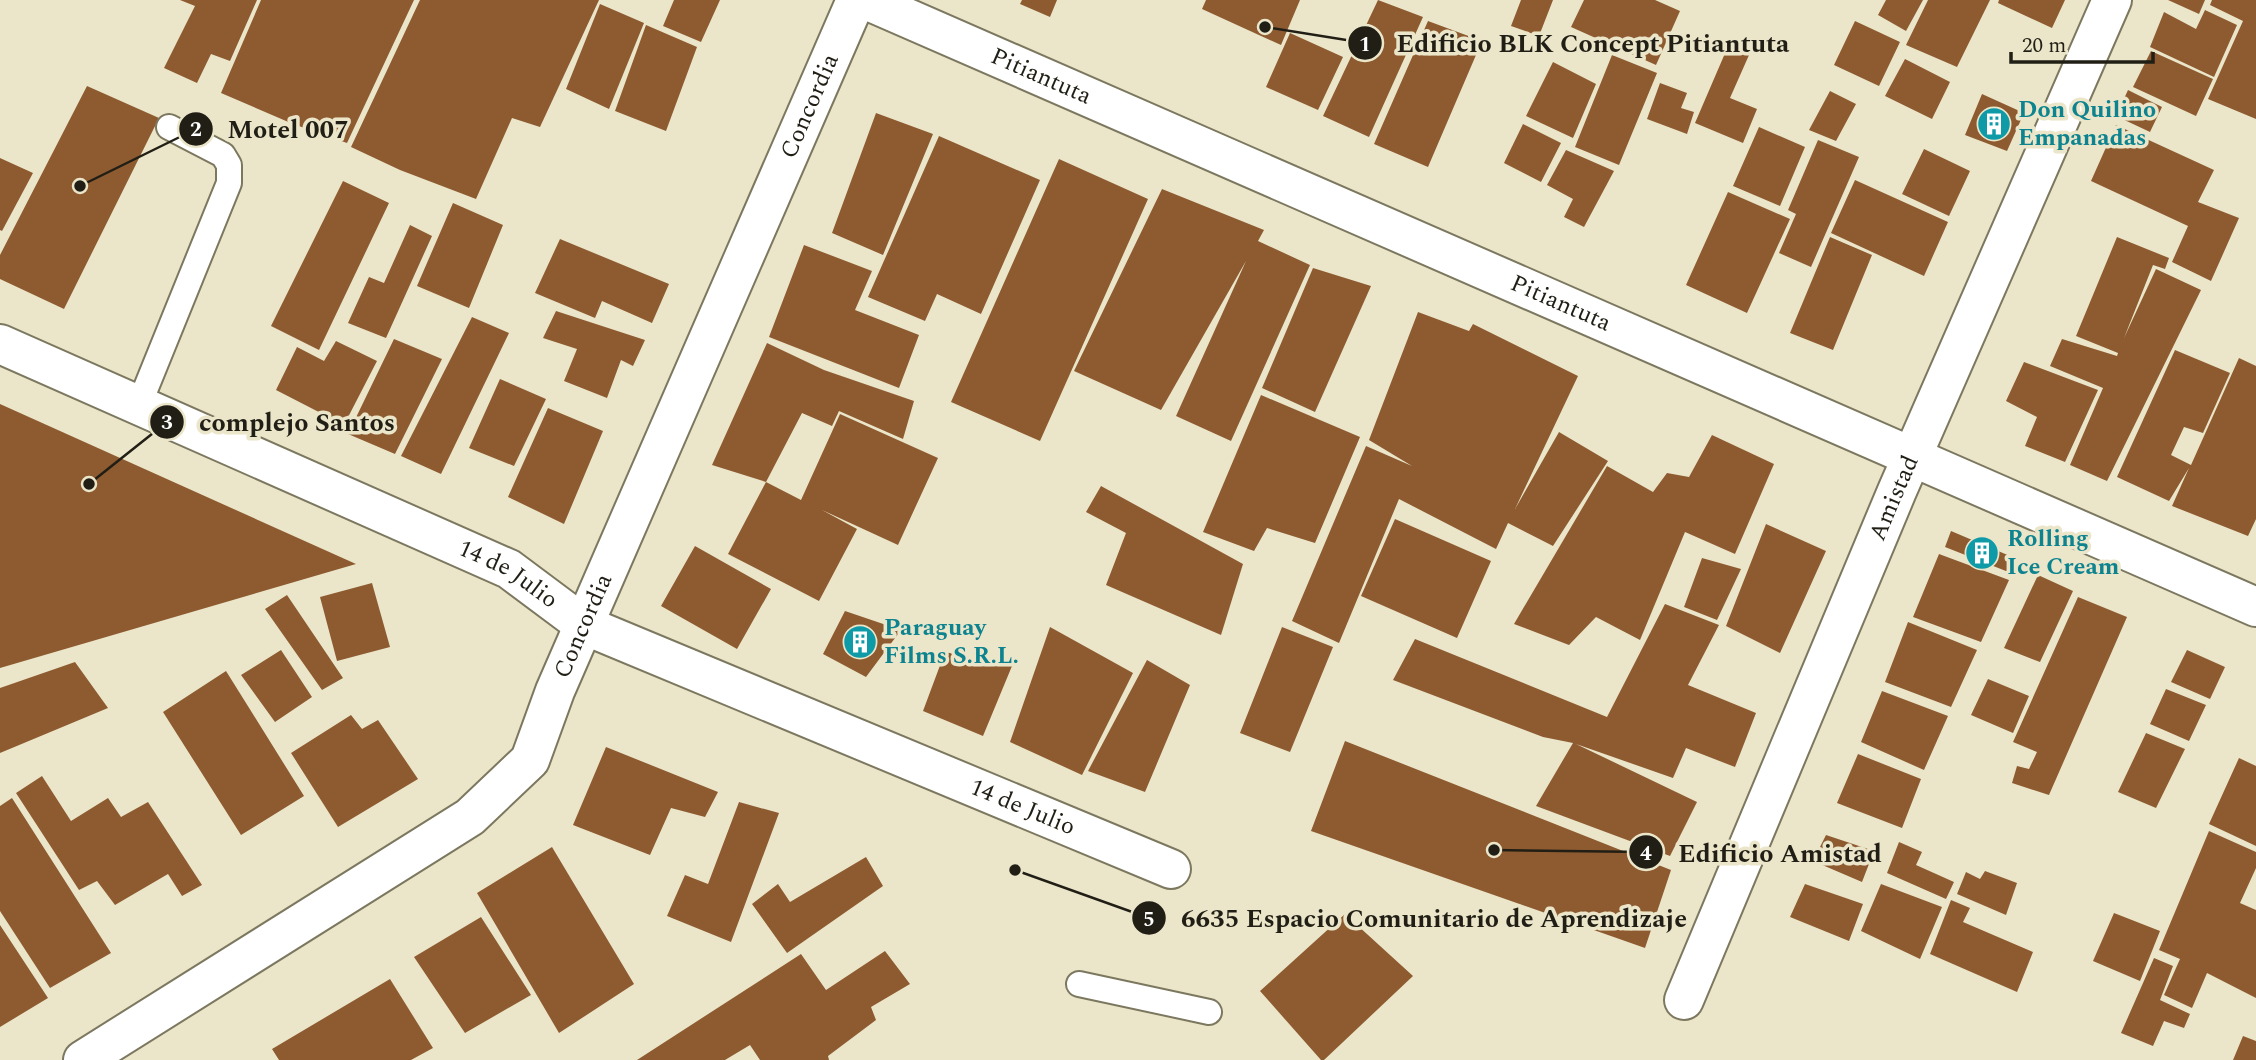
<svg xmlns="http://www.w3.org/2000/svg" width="2256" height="1060" font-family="Spectral,serif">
	<rect width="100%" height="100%" fill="#ebe6ca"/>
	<path fill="#8e5b31" d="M180 0H257L230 61 211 54 197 83 164 68 195 6Z
		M261 0H414L347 143 293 124 221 93Z
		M420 0H599L540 127 512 118 476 199 400 170 351 147Z
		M674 0H720L701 42 663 26Z
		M1022 0H1057L1050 17 1020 4Z
		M1206 0H1300L1281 45 1202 9Z
		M1378 0 1423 17 1369 137 1323 116Z
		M1521 0H1553L1539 36 1511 26Z
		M1584 0H1655L1680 11 1656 65 1571 27Z
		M1886 0H1923L1906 31 1878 15Z
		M1928 0H1990L1957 67 1906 45Z
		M1999 0H2065L2052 28 1998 3Z
		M2168 0H2205L2199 14Z
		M2212 0H2256V119L2208 99 2243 21 2210 5Z
		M600 4 644 23 609 109 566 89Z
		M2205 10 2237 25 2214 77 2150 47 2164 12 2196 29Z
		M1428 21 1482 41 1428 167 1374 144Z
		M1855 21 1900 42 1879 86 1834 65Z
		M646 25 697 47 666 131 615 111Z
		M1290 33 1343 57 1318 110 1266 87Z
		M1732 37 1753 46 1730 98 1757 109 1743 143 1695 123Z
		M2151 51 2213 79 2196 116 2133 87Z
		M1612 55 1657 73 1619 165 1575 147Z
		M1905 59 1950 82 1932 119 1885 96Z
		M1553 62 1596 84 1573 138 1526 116Z
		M1660 83 1687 93 1681 108 1694 112 1687 134 1647 119Z
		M87 86 159 118 64 309 0 279V255Z
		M2128 90 2162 107 2150 132 2116 116Z
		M1830 91 1856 104 1836 141 1809 130Z
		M1982 94 2024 113 2007 151 1965 135Z
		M876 113 933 134 883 255 832 233Z
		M1523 124 1561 143 1541 182 1504 163Z
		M2116 125 2214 170 2198 202 2239 218 2211 281 2172 262 2188 226 2091 181Z
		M1759 127 1805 147 1780 206 1733 186Z
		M939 136 1040 180 981 314 937 294 925 321 868 297Z
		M1818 140 1859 157 1811 267 1779 253 1796 214 1788 210Z
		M1924 149 1970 171 1949 216 1902 194Z
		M1566 150 1614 171 1584 227 1564 217 1573 199 1547 185Z
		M0 158 33 173 2 231 0 230Z
		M1059 159 1148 199 1040 441 951 402Z
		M1855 180 1948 222 1924 276 1831 233Z
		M343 181 389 203 319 350 271 326Z
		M1162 189 1264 230 1258 241 1310 265 1231 441 1176 416 1246 261 1161 410 1074 371Z
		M1728 192 1790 219 1747 313 1686 285Z
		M453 203 503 225 469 308 417 286Z
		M410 225 432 236 386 338 348 323 369 277 384 283Z
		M1830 237 1872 255 1833 350 1790 333Z
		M2117 237 2169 258 2165 269 2153 265 2124 338 2156 269 2201 290 2107 481 2070 465 2103 388 2050 366 2062 339 2117 356 2118 353 2076 336Z
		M560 239 669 284 652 323 602 301 595 318 535 293Z
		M804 245 872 271 855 310 919 335 899 388 769 337Z
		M1313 268 1371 286 1315 412 1262 388Z
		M556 311 645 340 633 366 621 360 607 398 564 381 577 349 543 338Z
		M1418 312 1469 331 1473 324 1578 376 1515 509 1559 432 1608 461 1553 546 1508 523 1496 549 1399 499 1339 643 1292 621 1366 446 1412 466 1369 440Z
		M472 317 509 333 441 474 401 456Z
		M394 339 442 359 395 454 348 434Z
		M336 341 377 361 344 425 276 390 297 347 324 361Z
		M767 343 824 370 914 401 903 439 839 411 832 426 802 413 766 482 712 465Z
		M2175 350 2230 373 2203 433 2184 427 2171 455 2191 465 2239 358 2256 366V519L2248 536 2172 506 2189 468 2169 501 2117 477Z
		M2024 362 2098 390 2065 462 2025 446 2037 417 2006 401Z
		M500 379 546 399 514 466 469 448Z
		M1261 395 1360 437 1315 543 1267 528 1254 551 1203 532Z
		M0 404 356 564 0 668Z
		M548 408 603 431 564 524 508 497Z
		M840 414 938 458 898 545 822 510 857 529 819 601 728 554 766 482 801 500Z
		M1712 435 1774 464 1735 554 1685 532 1640 640 1596 617 1569 645 1514 624 1607 466 1653 492 1667 473 1689 477Z
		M1101 486 1243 564 1221 635 1106 585 1126 533 1086 512Z
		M1395 519 1491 561 1457 638 1361 596Z
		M1766 524 1826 551 1780 653 1726 626Z
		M1951 531 2017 559 2011 573 1945 547Z
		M695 546 771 589 737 649 661 606Z
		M1939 554 2009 580 1981 642 1913 617Z
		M1702 558 1741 569 1717 620 1684 607Z
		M2038 575 2073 591 2040 662 2004 648Z
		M372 583 390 647 337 661 320 597Z
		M287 595 343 678 322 690 265 609Z
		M2078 597 2127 617 2049 795 2012 783 2017 766 2029 769 2037 752 2013 742Z
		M1665 604 1719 625 1688 685 1756 713 1735 767 1686 748 1673 778 1576 744 1697 802 1670 856 1536 806 1573 743 1543 737 1393 680 1415 639 1607 717Z
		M845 611 901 630 866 677 823 654Z
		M1908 622 1977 650 1951 707 1885 682Z
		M1050 627 1133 673 1082 775 1010 742Z
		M1282 627 1333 647 1290 752 1240 733Z
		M281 650 312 697 275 722 241 675Z
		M2187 650 2225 667 2210 699 2171 682Z
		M945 652 1012 666 983 736 923 711Z
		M1147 660 1190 685 1145 792 1088 771Z
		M75 662 108 708 0 753V688Z
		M226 671 304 796 241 835 163 712Z
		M1988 679 2029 696 2013 733 1971 715Z
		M2166 689 2206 705 2189 741 2150 724Z
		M1882 691 1948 716 1924 770 1861 742Z
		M351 715 362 729 378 720 418 779 338 827 291 753Z
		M2146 733 2185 749 2156 808 2118 792Z
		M1345 741 1671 870 1645 948 1311 831Z
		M606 747 718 792 705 817 671 808 650 855 573 825Z
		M1858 754 1921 779 1902 828 1837 803Z
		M2239 758 2256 766V846L2209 824Z
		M42 776 71 821 108 798 121 817 148 802 202 885 182 896 168 874 115 905 97 881 79 890 16 793Z
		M12 798 111 953 50 988 0 911V806Z
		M739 802 779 813 731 942 667 916 685 875 708 884Z
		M2209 831 2256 852V868L2240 903 2256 910V998L2207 973 2192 1008 2164 995 2180 959 2159 950Z
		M1826 835 1874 851 1862 882 1813 861Z
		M1899 842 1922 852 1916 865 1954 882 1946 899 1887 873Z
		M552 847 634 984 559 1033 477 893Z
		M866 857 883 886 787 953 752 904 778 884 790 902Z
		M1985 871 2017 883 2006 915 1957 894 1966 872 1980 879Z
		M1805 884 1863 904 1849 941 1790 917Z
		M1881 884 1942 907 1920 959 1861 931Z
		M1951 900 1970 908 1963 922 2033 952 2017 992 1930 954Z
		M2114 913 2160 931 2140 981 2093 961Z
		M1345 914 1413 976 1324 1060H1321L1260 991Z
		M481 917 531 995 465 1033 414 957Z
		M0 925 48 998 0 1027Z
		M885 951 910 984 871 1007 876 1020 828 1056 829 1060H760L750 1045 725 1060H637L801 954 826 990Z
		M2154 958 2173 966 2160 1000 2190 1014 2184 1028 2164 1021 2153 1046 2121 1033Z
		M390 979 433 1048 411 1060H279L272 1049Z
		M2243 1036 2256 1041V1060H2233Z"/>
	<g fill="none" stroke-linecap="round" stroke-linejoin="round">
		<g stroke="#7c785f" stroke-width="28">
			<path id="lane" d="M139 405 229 183V165L223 155 169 127
				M1079 984 1209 1012"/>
		</g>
		<g stroke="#7c785f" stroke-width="42">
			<g id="street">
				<path id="s1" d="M866 0 2256 607"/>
				<path id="s2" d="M0 344 509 569 584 625 1171 869"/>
				<path id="s3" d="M1684 1000 1897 491 2112 0"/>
				<path id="s4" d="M83 1060 470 817 530 760 555 691 856 0"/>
			</g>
		</g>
		<use href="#lane" stroke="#fff" stroke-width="24"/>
		<use href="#street" stroke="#fff" stroke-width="38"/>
	</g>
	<defs>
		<g id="building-disc" transform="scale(1.75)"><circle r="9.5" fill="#0f9aa8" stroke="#ebe6ca"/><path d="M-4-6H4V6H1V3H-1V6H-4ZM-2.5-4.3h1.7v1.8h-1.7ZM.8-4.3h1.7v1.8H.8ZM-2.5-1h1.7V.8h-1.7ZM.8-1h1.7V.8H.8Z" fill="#fff"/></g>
	</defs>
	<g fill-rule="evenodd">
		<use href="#building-disc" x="1994" y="124"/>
		<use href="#building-disc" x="1982" y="553"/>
		<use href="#building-disc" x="860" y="642"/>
	</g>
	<g text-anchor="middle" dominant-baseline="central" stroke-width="7" stroke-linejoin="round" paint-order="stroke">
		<g font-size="24" fill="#211f15" stroke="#ebe6ca">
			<text stroke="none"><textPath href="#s1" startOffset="191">Pitiantuta</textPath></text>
			<text stroke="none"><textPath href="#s4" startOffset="1251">Concordia</textPath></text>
			<text stroke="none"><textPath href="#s1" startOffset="758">Pitiantuta</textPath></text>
			<text stroke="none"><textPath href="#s3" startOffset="544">Amistad</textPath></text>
			<text stroke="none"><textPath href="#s2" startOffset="558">14 de Julio</textPath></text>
			<text stroke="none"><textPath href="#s4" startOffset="684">Concordia</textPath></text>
			<text stroke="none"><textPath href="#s2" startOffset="1125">14 de Julio</textPath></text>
		</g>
		<g font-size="24" font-weight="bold" fill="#0d838f" stroke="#ebe6ca" text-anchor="start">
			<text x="2018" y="110">Don Quilino<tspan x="2018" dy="28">Empanadas</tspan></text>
			<text x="2007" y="539">Rolling<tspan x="2007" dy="28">Ice Cream</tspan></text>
			<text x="884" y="628">Paraguay<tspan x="884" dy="28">Films S.R.L.</tspan></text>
		</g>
	</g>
	<path fill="none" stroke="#211f15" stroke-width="2.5" d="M1265 27L1365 43M80 186L196 129M89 484L167 422M1494 850L1646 852M1015 870L1149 918"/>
	<g fill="#211f15" stroke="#ebe6ca" stroke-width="2.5">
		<circle cx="1265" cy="27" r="7"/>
		<circle cx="80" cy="186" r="7"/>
		<circle cx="89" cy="484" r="7"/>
		<circle cx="1494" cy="850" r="7"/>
		<circle cx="1015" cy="870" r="7"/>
		<circle cx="1365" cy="43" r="18"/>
		<circle cx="196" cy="129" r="18"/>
		<circle cx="167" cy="422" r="18"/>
		<circle cx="1646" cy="852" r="18"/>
		<circle cx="1149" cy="918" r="18"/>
	</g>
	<g font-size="21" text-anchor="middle" font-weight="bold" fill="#fff">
		<text x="1365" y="51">1</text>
		<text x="196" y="136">2</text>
		<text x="167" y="429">3</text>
		<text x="1646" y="860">4</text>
		<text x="1149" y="926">5</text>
	</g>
	<g font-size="26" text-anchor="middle" font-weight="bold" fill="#211f15" stroke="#ebe6ca" stroke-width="7" stroke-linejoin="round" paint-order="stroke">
		<text x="1593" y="52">Edificio BLK Concept Pitiantuta</text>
		<text x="288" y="138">Motel 007</text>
		<text x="297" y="431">complejo Santos</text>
		<text x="1780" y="862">Edificio Amistad</text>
		<text x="1434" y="927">6635 Espacio Comunitario de Aprendizaje</text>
	</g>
	<path d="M2011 52v10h142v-10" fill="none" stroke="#211f15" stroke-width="3.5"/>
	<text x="2022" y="52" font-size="21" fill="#211f15" stroke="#ebe6ca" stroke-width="5" paint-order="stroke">20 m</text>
</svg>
